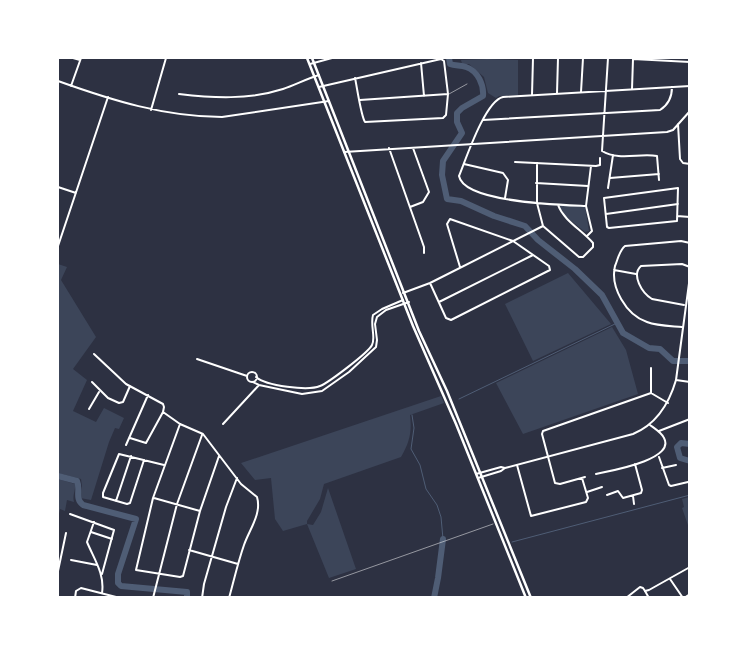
<svg xmlns="http://www.w3.org/2000/svg" width="747" height="655" font-family="'Space Grotesk',sans-serif">
	<rect width="100%" height="100%" fill="#2d3142"/>
	<path fill="#3c4559" d="M487 59 518 60V95L499 96 496 98 488 93 484 77 469 64H462L461 60Z
		M559 206H585L589 231 585 232 564 215Z
		M58 264 67 267 61 280 96 337 73 369 87 380 73 411 96 422 104 408 124 418 119 429 115 428 109 442 91 500 80 498 82 486 81 479 58 473Z
		M568 273 611 324 533 361 505 304Z
		M612 327 626 350 638 394 523 434 496 383Z
		M441 396 444 403 410 415C412 431 410 442 401 457L324 484 320 499 307 521V524L283 531 275 519 271 478 255 480 241 463Z
		M58 479 75 484C76 491 72 495 74 502L67 500 65 511 60 509 58 518Z
		M328 488 356 569 329 578 307 524 313 525 321 512Z
		M689 497H690L689 528 682 508 684 507 682 499Z"/>
	<g fill="none" stroke-linecap="round" stroke-linejoin="round">
		<path stroke="#4f5d75" stroke-width="1" d="M459 399 617 323
			M412 415 414 428 411 449 420 465 426 489 437 505 441 517 443 539
			M512 542 690 495"/>
		<path stroke="#4f5d75" stroke-width="6" d="M449 58 450 64C455 66 461 65 466 67 478 71 484 85 483 96L462 108 457 113V122L462 133 443 161 442 175 447 199 461 201 494 216 525 226 538 240 575 269 602 295 623 333 649 348 660 349 673 361H690
			M690 444 681 443 677 447 680 458 690 461
			M58 476 77 481C81 490 74 498 83 505L136 519 118 574V583L121 586 187 592V598
			M434 598 438 578 443 539"/>
		<path stroke="#fff" stroke-width="0.5" d="M449 94 467 84
			M332 581 493 524"/>
		<path stroke="#fff" stroke-width="2" d="M73 58 80 60
			M608 58 602 151C619 161 639 153 657 156L659 180
			M421 63 424 96
			M310 64 332 58
			M58 81C111 100 165 117 222 117L329 101
			M71 86 81 58
			M319 87 441 59 444 61 448 94 446 115 443 118 365 122C361 116 357 87 355 78
			M632 89 633 59 690 62
			M581 92 583 58
			M557 93 558 58
			M179 94C213 98 249 100 283 89 295 85 306 79 319 75
			M532 95 533 58
			M360 100 448 94
			M151 110 166 58
			M483 120 660 110C668 105 672 97 672 87
			M678 124 680 159 683 163 690 164
			M389 148 424 247V253
			M344 152 667 132 673 130 690 111
			M515 162 596 166 600 165V158
			M537 163V203L543 226 579 257H583L593 247V243C582 230 564 221 558 205
			M464 164 503 173 508 180 505 198
			M610 178 659 174
			M536 183 588 186
			M58 187 76 193
			M608 188 613 155
			M678 188 677 221 609 228 607 227 604 198Z
			M586 206C564 205 464 203 459 176 466 159 485 101 503 97L690 86
			M410 207 423 202 429 192 413 148
			M606 214 678 204
			M677 216 690 217
			M587 236 592 231 586 206 591 166
			M58 246 108 97
			M614 270 636 274
			M430 283 446 318 451 320 550 270 549 266 513 241 450 219 447 224 460 267
			M403 293 430 283 543 226
			M439 302 533 255
			M684 305 652 299C642 293 631 275 641 266L682 264 690 267
			M682 327C671 326 657 326 647 322 626 315 610 287 615 266 618 259 619 251 625 246L681 241 690 243
			M94 354 126 384 163 404 164 407 163 412 180 424 203 434 241 484 257 497C262 514 249 530 244 545 238 562 234 580 229 598
			M197 359 247 376
			M247 377a5 5 0 1 1 10 0a5 5 0 1 1-10 0Z
			M256 377C266 386 308 391 320 386 328 383 368 353 372 345 376 338 370 325 373 315L382 309 403 300
			M676 380 690 382
			M92 382 108 398 119 403 123 402 130 386
			M253 382 259 385 302 394 322 391 349 372 376 347 377 340 375 324 377 317 386 310 409 302
			M651 393V368
			M89 409 99 392
			M180 424 153 498 136 570 180 577 183 576 200 511 219 456
			M223 424 259 385
			M659 431 690 419
			M130 438 146 443 163 412
			M126 445 148 395
			M659 457 669 485 671 486 688 482
			M144 460 130 503 127 504 103 497V493L119 454 164 465
			M517 465 531 516 586 502 588 498 582 478
			M662 468 676 465
			M596 474C609 471 676 460 664 438 662 433 654 428 650 425
			M585 477 560 484 555 483 542 434 543 431 651 393 668 403
			M587 492 602 487
			M607 495 618 491 623 498 641 493 642 490 635 464
			M633 496 634 504
			M154 498 200 511
			M116 501 131 456
			M70 514 114 530 102 574
			M94 522 87 542C94 559 105 574 102 593
			M91 532 112 539
			M189 550 238 564
			M71 560 97 565
			M58 571 66 533
			M670 579 683 598
			M645 591 649 598
			M75 598 76 591 81 588 120 598
			M153 598 177 504 202 435
			M202 598 204 584 226 507 237 478
			M684 598 690 594"/>
		<path stroke="#fff" stroke-width="2" d="M476 474 501 467 505 468
			M478 478 501 471 505 468 633 434C657 424 669 404 676 380L690 276
			M626 598 640 587 643 588 645 591 649 590 690 567"/>
		<path stroke="#fff" stroke-width="2.5" d="M307 58 413 326 456 424 526 598
			M312 58 419 331 447 391 531 598"/>
	</g>
	<rect width="747" height="655" fill="none" stroke="#ffffff" stroke-width="118"/>
</svg>
